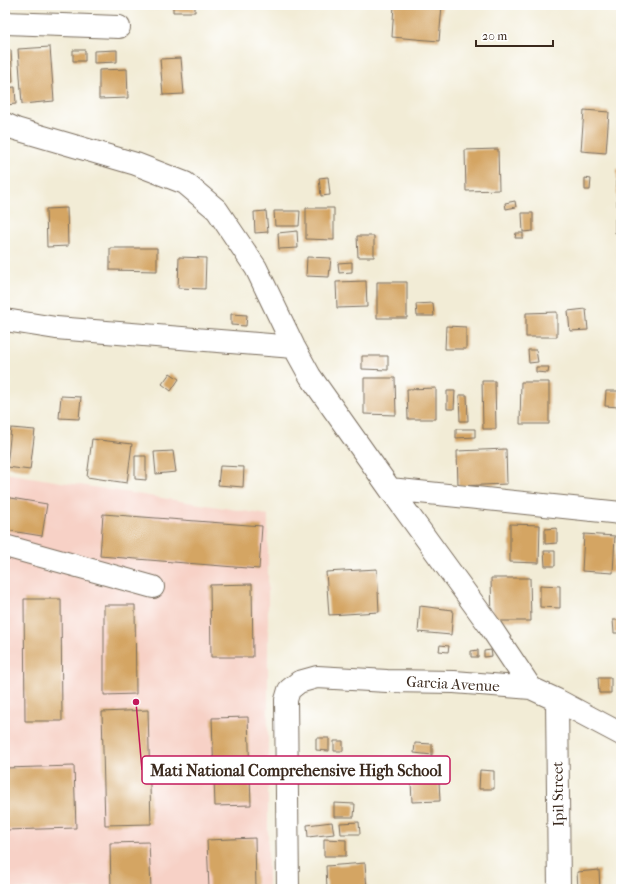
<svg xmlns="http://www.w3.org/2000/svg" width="626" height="894" font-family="'IM FELL French Canon',serif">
	<rect width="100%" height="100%" fill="#fff"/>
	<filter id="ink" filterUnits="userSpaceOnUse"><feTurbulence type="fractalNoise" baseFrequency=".025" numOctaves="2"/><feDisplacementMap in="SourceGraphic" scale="8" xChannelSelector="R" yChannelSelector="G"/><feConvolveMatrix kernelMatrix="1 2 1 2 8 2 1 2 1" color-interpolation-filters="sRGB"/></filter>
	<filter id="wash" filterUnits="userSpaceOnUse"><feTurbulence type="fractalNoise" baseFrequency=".012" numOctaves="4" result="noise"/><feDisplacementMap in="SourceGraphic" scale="16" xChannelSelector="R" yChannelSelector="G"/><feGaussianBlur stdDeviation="0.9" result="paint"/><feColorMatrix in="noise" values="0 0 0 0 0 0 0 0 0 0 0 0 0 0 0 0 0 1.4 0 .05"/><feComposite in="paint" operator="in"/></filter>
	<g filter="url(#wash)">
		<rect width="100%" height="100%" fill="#f2ecd6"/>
		<path fill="#f7d1c6" d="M5 473 268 515V889H5Z"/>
		<g id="blocks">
			<path fill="#d4a564" d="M173 5H195V12H173Z
				M394 5H442L439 41 392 37Z
				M50 47 54 101 22 104 18 49Z
				M11 50 13 82 5 83V51Z
				M73 50H85V61H73Z
				M117 50V62L94 63V51Z
				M181 58 184 94 163 95 160 59Z
				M127 69 128 98 99 99V70Z
				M15 87 16 104 5 105V88Z
				M584 110 609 112 606 153 581 151Z
				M498 149 499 190 466 191 465 150Z
				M617 169H621V206H617Z
				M328 177 330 195 321 196 319 178Z
				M585 178 591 179 590 190H585Z
				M515 201 516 207 506 209 505 203Z
				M67 208 68 246 47 247 46 209Z
				M306 208H334V240L306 239Z
				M266 211 268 232 255 233 254 212Z
				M274 211H300L299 226H275Z
				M522 213H533V231L523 232Z
				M615 219H621V233H615Z
				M297 231 298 248 279 249 278 233Z
				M516 233H523V238H515Z
				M357 236H374V257H358Z
				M110 248H157V271L110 270Z
				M179 257 206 258 205 289 178 288Z
				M307 257 331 258 329 277 306 276Z
				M352 262V272L339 273 338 263Z
				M366 281 367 307 337 308 336 282Z
				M377 282H407V318H377Z
				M433 303 434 316H417L416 304Z
				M586 309 588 330 570 331 568 311Z
				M557 312V337H526V313Z
				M231 314 247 315 246 326 231 325Z
				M446 326 466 327V349H445Z
				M528 350H536L538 362 529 363Z
				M362 356H388V370L362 369Z
				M536 367H549L548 373 536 372Z
				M170 373 179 379 171 391 162 384Z
				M364 378H395L396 415 364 414Z
				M482 381H495L496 429H483Z
				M521 382H549V424H520Z
				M436 388V419H408L407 389Z
				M447 391H455L454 409H447Z
				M606 391H619V407L605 406Z
				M459 395H467L468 421H460Z
				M61 396 81 397 79 419 59 418Z
				M11 428 35 430 30 470 7 467Z
				M456 429H475V437L456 438Z
				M92 439 132 444 127 483 87 477Z
				M506 449 507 484 458 486 457 451Z
				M173 451 176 472 156 474 154 452Z
				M135 456H146V480L135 479Z
				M220 466 244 467 243 487 218 485Z
				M5 497 47 504 42 536 5 530Z
				M103 514 262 526 259 569 100 556Z
				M510 524 540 525 539 563 510 562Z
				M557 528V543L545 544V529Z
				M584 534 615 536 613 573 582 571Z
				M544 551H555V566H545Z
				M377 569 379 612 329 615 326 572Z
				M491 578H530L531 621H492Z
				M252 584 253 657H211L210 585Z
				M540 585 560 586V608L540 607Z
				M24 599H61L62 721H25Z
				M104 605H135L136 694 104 695Z
				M420 606 453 610 451 635 418 632Z
				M613 620H621V633H614Z
				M440 645 449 646 448 652 439 651Z
				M478 650V657H471V651Z
				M491 650 492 656 484 657V651Z
				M598 678H611V693H599Z
				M148 710 151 824 105 825 102 712Z
				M248 717 251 805 215 806 212 718Z
				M316 738H329V751L316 750Z
				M334 741H343V751H334Z
				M415 743 432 744V755L414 753Z
				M438 760 440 801 412 802 410 761Z
				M74 766 76 828 5 830V768Z
				M480 770 494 771V789H479Z
				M334 803 355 804 354 817H334Z
				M332 822 334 834 308 837 307 825Z
				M359 822 360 834H341L340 823Z
				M255 838 256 889H209L207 840Z
				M324 839 346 840V856H324Z
				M149 842 151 889H111L110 843Z
				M365 863 367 889H327L326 866Z
				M599 870 600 889H578L577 872Z"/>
		</g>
	</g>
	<g filter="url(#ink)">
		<use href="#blocks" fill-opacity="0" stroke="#7b6e5e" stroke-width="1"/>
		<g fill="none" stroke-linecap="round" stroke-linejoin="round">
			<g stroke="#7b6e5e" stroke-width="24">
				<path id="minor" d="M5 23 119 27
					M5 124 16 129 136 164 185 183 217 210 256 268 294 347 310 376 390 489 489 625 531 688
					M5 320 56 328 294 347
					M390 489 621 513
					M5 546 153 587
					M557 700 559 889
					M288 889 286 700 289 690 299 682 317 677 387 681 454 682 531 688 557 700 621 734"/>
			</g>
			<use href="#minor" stroke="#fff" stroke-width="22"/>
		</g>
	</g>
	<g text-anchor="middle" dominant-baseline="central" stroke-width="4" stroke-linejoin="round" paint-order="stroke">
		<g font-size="15" fill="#3b2a1e" stroke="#fff">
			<text transform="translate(453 684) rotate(3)">Garcia Avenue</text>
			<text transform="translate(558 794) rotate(-91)">Ipil Street</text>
		</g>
	</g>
	<path fill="none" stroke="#c2185b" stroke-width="1.5" d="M136 702L142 770"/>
	<circle fill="#c2185b" stroke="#fff" stroke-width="1.5" cx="136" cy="702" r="4"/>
	<rect fill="#fff" stroke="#c2185b" stroke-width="1.5" x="142" y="756" width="308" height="28" rx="4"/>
	<g font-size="16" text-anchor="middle" font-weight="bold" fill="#3b2a1e">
		<text x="296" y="776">Mati National Comprehensive High School</text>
	</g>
	<rect width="626" height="894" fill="none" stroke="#fff" stroke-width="20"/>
	<path d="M476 40v6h77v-6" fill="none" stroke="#3b2a1e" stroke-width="2"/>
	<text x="482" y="40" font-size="12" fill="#3b2a1e" stroke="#ffffff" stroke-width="3" paint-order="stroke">20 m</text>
</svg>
